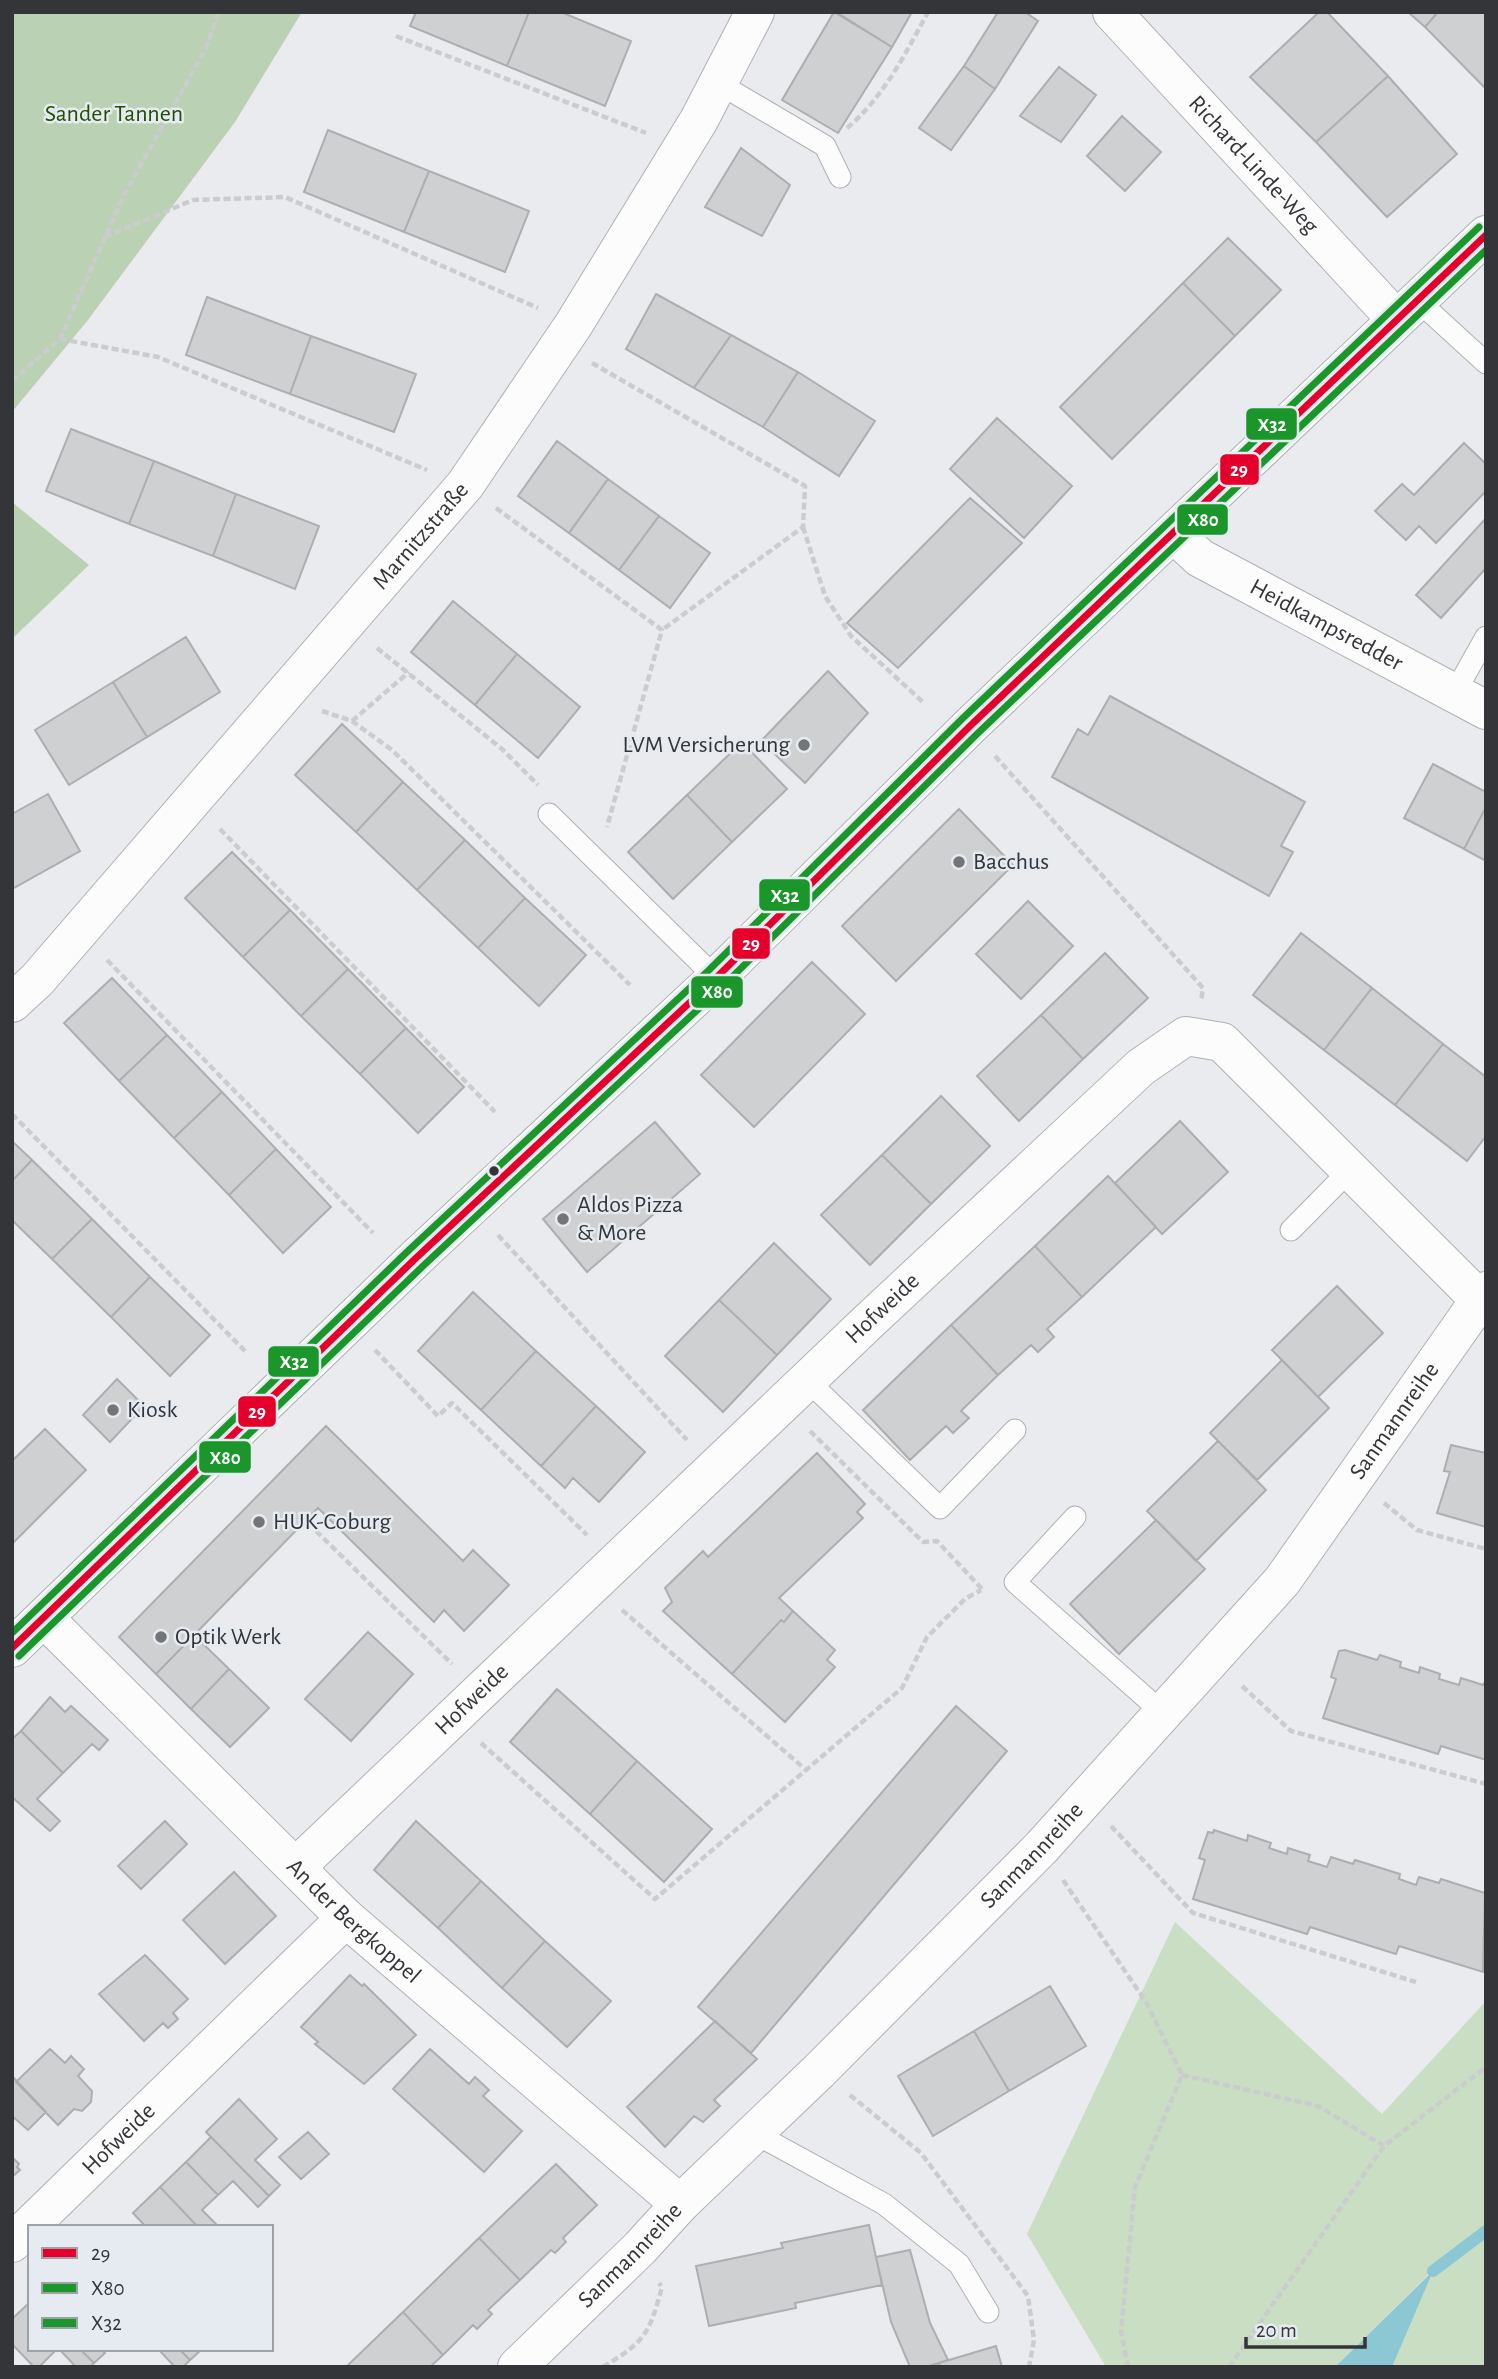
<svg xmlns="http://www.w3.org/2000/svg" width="1498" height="2379" font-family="'Alegreya Sans',sans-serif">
	<rect width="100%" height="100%" fill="#e9ebee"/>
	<path fill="#cadec4" d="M1175 1922 1382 2114 1486 2001V2367H1392L1431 2272 1335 2367H1106L1027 2234Z"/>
	<path fill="#bbd1b4" d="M12 12H302L235 122 88 320 12 412Z
		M12 502 89 565 12 639Z"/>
	<path fill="#8cc7d4" d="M1433 2271 1392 2367H1335Z"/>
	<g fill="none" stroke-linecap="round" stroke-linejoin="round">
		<path stroke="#8cc7d4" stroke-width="12" d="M1433 2271 1486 2231"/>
	</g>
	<path fill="#ced0d2" stroke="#acaeb1" stroke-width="2" d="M416 12H529L507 66 410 26Z
		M529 12H561L631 41 605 106 507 66Z
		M834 12 892 47 838 133 782 100Z
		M836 12H912L892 47Z
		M998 12H1025L1038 21 995 89 964 66Z
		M1319 12H1327L1388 76 1316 142 1250 77Z
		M1408 12H1438L1425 27Z
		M1438 12H1486V89L1425 27Z
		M964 66 995 89 951 150 919 128Z
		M1059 67 1096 95 1061 142 1020 116Z
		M1388 76 1457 154 1387 217 1316 142Z
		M1122 116 1161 152 1125 191 1087 156Z
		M328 130 429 171 404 232 304 192Z
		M741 148 790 185 762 236 705 207Z
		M429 171 529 211 505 272 404 232Z
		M1228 238 1281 290 1235 336 1183 283Z
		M1183 283 1235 336 1112 459 1060 407Z
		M656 294 731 335 694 388 626 349Z
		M207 297 311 336 290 394 186 355Z
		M731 335 798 372 763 427 694 388Z
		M311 336 416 374 394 432 290 394Z
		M798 372 875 421 839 476 763 427Z
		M997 418 1072 486 1024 538 950 469Z
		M71 429 154 461 129 524 46 491Z
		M557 441 608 479 569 533 518 496Z
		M1464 443 1486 464V491L1436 543 1419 526 1406 540 1375 511 1402 484 1414 495Z
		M154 461 236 494 213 556 129 524Z
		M608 479 659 516 619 570 569 533Z
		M236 494 319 526 295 589 213 556Z
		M970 498 1022 543 898 668 847 623Z
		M659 516 710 553 670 608 619 570Z
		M1486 518V568L1441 618 1416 595Z
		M453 601 517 654 475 705 411 652Z
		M186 637 220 692 147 737 113 682Z
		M517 654 580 707 538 758 475 705Z
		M828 671 868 713 805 783 761 741Z
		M113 682 147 737 69 785 35 730Z
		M1110 696 1305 802 1281 846 1293 852 1269 896 1052 777 1078 729 1088 735Z
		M342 724 403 782 356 832 295 775Z
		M742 742 787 789 732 842 687 795Z
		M1433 764 1486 792V807L1464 849 1404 818Z
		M403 782 465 840 417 890 356 832Z
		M48 794 80 851 12 889V814Z
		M687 795 732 842 673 899 628 852Z
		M1486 807V861L1464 849Z
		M959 809 1013 865 896 981 842 926Z
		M465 840 525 898 478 948 417 890Z
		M232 852 290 910 243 957 185 898Z
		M525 898 586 955 539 1006 478 948Z
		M1028 901 1073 946 1021 999 976 954Z
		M290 910 348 969 301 1016 243 957Z
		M1301 933 1372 988 1324 1050 1253 995Z
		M1105 953 1148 998 1083 1059 1041 1015Z
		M812 962 865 1014 754 1127 701 1075Z
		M348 969 406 1028 360 1074 301 1016Z
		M112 978 167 1035 119 1081 64 1023Z
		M1372 988 1443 1044 1395 1105 1324 1050Z
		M1041 1015 1083 1059 1019 1121 977 1076Z
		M406 1028 464 1087 418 1133 360 1074Z
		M167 1035 222 1092 174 1138 119 1081Z
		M1443 1044 1486 1077V1136L1467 1161 1395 1105Z
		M222 1092 276 1149 229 1195 174 1138Z
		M941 1096 990 1146 931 1204 882 1155Z
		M1180 1121 1228 1172 1162 1234 1115 1183Z
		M655 1122 700 1174 587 1272 543 1219Z
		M12 1141 32 1160 12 1181Z
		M276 1149 331 1207 283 1253 229 1195Z
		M882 1155 931 1204 870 1265 821 1215Z
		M32 1160 92 1219 52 1259 12 1220V1181Z
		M1108 1176 1156 1227 1082 1297 1035 1246Z
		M92 1219 150 1277 111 1317 52 1259Z
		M774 1243 831 1299 777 1355 719 1300Z
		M1035 1246 1082 1297 1047 1329 1054 1337 1038 1352 1031 1345 998 1375 951 1325Z
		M150 1277 210 1335 170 1376 111 1317Z
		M1337 1286 1383 1333 1318 1397 1272 1350Z
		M473 1292 536 1351 481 1410 418 1351Z
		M719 1300 777 1355 723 1412 665 1356Z
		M951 1325 998 1375 961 1411 969 1418 953 1433 946 1426 910 1460 863 1410Z
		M536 1351 596 1406 541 1466 481 1410Z
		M1282 1360 1329 1408 1257 1480 1210 1433Z
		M117 1379 144 1406 110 1442 83 1415Z
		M596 1406 645 1452 599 1502 573 1478 565 1488 541 1466Z
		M326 1426 463 1561 473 1550 509 1585 464 1631 444 1610 434 1622 318 1508 156 1674 119 1637Z
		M45 1429 86 1470 12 1544V1461Z
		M1218 1441 1266 1490 1196 1561 1147 1511Z
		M1451 1445 1486 1453V1527L1437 1513 1450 1472 1444 1471Z
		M817 1453 865 1504 857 1512 863 1518 779 1598 793 1611 784 1622 781 1620 732 1674 663 1611 672 1602 665 1588 703 1551 708 1557Z
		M1156 1520 1205 1569 1119 1654 1070 1604Z
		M793 1611 835 1650 827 1660 835 1667 785 1722 732 1674 781 1620 784 1622Z
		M368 1632 413 1674 351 1741 305 1699Z
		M194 1635 229 1669 191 1709 156 1674Z
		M1345 1650 1377 1660 1380 1655 1401 1662 1400 1667 1419 1673 1420 1667 1440 1674 1439 1679 1459 1685 1461 1678 1483 1685 1486 1680V1760L1441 1746 1438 1754 1323 1718 1336 1679 1331 1677 1339 1651Z
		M229 1669 269 1708 230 1747 191 1709Z
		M557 1689 637 1761 590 1814 510 1742Z
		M50 1697 65 1712 71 1706 108 1740 99 1750 92 1744 63 1773 21 1731Z
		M956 1706 1007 1751 751 2053 698 2007Z
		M21 1731 63 1773 37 1799 60 1821 50 1831 12 1797V1739Z
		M637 1761 712 1829 664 1882 590 1814Z
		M165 1821 187 1844 141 1889 118 1866Z
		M416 1821 481 1881 438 1928 374 1870Z
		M1214 1830 1247 1841 1248 1835 1271 1843 1269 1848 1287 1854 1288 1848 1310 1855 1308 1861 1327 1867 1331 1857 1353 1864 1355 1860 1400 1874 1399 1879 1416 1885 1419 1877 1439 1883 1441 1879 1485 1893 1483 1972 1399 1946 1396 1954 1310 1927 1307 1934 1193 1899 1205 1860 1199 1858 1208 1832 1213 1833Z
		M234 1872 276 1916 225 1964 183 1920Z
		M481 1881 545 1941 502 1988 438 1928Z
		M545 1941 611 2001 567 2047 502 1988Z
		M145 1955 188 1999 173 2013 178 2019 168 2028 163 2023 144 2041 99 1994Z
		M350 1975 362 1986 364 1984 416 2035 364 2084 315 2044 318 2042 301 2027Z
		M1050 1986 1086 2046 1009 2091 974 2031Z
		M715 2021 757 2059 714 2100 720 2106 703 2122 694 2116 665 2147 627 2107Z
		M974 2031 1009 2091 933 2136 898 2076Z
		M50 2049 65 2063 71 2056 84 2069 78 2076 92 2091 91 2102 82 2111 74 2109 58 2125 16 2082Z
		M430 2049 469 2084 475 2077 489 2090 483 2096 522 2131 484 2172 393 2089Z
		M12 2076 46 2112 28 2130 12 2116Z
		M239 2099 277 2139 255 2160 280 2185 269 2196 206 2132Z
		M308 2132 329 2154 301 2179 279 2157Z
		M211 2137 269 2196 258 2207 233 2181 218 2195 186 2162Z
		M12 2157 19 2164 17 2167 20 2170 12 2177Z
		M186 2162 218 2195 202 2210 219 2227H198L160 2187Z
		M556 2164 597 2205 563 2238 566 2242 555 2253 551 2250 520 2280 479 2238Z
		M160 2187 198 2227H146L133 2213Z
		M869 2225 882 2285 795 2303 796 2308 709 2326 696 2266 783 2248 781 2243Z
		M479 2238 520 2280 488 2310 492 2314 477 2329 473 2325 443 2355 403 2312Z
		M910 2250 930 2323 948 2360 926 2367H910L891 2322 876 2257Z
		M30 2302V2349H57L39 2367H34L12 2344V2319Z
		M403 2312 443 2355 430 2367H346Z
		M996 2346 1002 2367H940L939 2363Z
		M59 2349H80L94 2363 90 2367H76Z
		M80 2349H101L105 2353 94 2363Z
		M158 2349H179L190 2360 183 2367H175Z
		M179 2349H201V2350L190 2360Z"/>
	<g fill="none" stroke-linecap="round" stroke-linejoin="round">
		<g stroke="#afb1b4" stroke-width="23">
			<path id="lane" d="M718 83 825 146 840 177
				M1416 299 1486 363
				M1454 694 1486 637
				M549 814 716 978
				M1291 1230 1350 1170
				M807 1380 940 1508 1015 1430
				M1075 1517 1015 1582 1163 1713
				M754 2133 884 2204 959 2264 988 2312"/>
		</g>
		<g stroke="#afb1b4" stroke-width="40">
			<g id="street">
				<path id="s1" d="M1112 12 1395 318"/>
				<path id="s2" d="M1173 533 1200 558 1486 710"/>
				<path id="s3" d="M12 1003 37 980 465 485 574 324 699 120 755 12"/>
				<path id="s4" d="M45 1619 346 1918 680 2204"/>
				<path id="s5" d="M296 1867 867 1323 1141 1067 1186 1036 1222 1042 1480 1300"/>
				<path id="s6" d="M12 2243 346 1918"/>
				<path id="s7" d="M517 2367 640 2248 680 2204 819 2071 1041 1848 1282 1581 1486 1291"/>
			</g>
		</g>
		<g stroke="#afb1b4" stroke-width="40">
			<path id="secondary" d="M12 1648 416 1258 716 978 970 726 1486 235"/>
		</g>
		<path stroke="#cbcccd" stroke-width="4.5" stroke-dasharray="7 3.5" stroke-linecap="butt" d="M396 36 646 133
			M847 128C883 98 906 53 928 12
			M105 237 193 200 285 197 538 308
			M60 339 158 357 427 470
			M592 363 805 486 803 527 662 630
			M12 381 60 339 124 195 206 48 219 12
			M496 508 662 630 607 827
			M803 527 825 596 851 636 925 704
			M377 648 502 749 538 785
			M322 711 352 721 392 750 630 985
			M352 721 409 672
			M995 756 1203 988 1201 1001
			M220 829 495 1112
			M107 960 373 1233
			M12 1114 246 1352
			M498 1235 687 1440
			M375 1350 438 1416 452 1403 587 1535
			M810 1431 923 1542 937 1541 983 1590
			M1384 1503 1417 1530 1486 1549
			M316 1531 452 1664
			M622 1610 806 1770
			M1242 1686 1291 1731 1486 1784
			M481 1743 655 1899 902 1688 927 1637 965 1599 981 1590
			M1111 1826 1193 1913 1416 1982
			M1063 1880 1146 2002 1182 2075 1135 2187 1121 2331 1128 2367
			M1182 2075 1318 2106 1384 2146
			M850 2095 921 2153 1028 2296 1034 2340 1029 2367
			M603 2367C646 2341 649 2334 662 2287L659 2283
			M1229 2367 1384 2146 1486 2067"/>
		<use href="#lane" stroke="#fcfcfc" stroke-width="21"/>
		<use href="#street" stroke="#fcfcfc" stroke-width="38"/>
		<use href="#secondary" stroke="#fcfcfc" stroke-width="38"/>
		<g stroke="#e6ebf1" stroke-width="12">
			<path id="bus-1" d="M12 1648 416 1258 716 978 970 726 1486 235"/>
		</g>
		<g stroke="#e6ebf1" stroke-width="12">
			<path id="bus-2" d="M19 1656 423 1266 723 986 977 734 1486 250"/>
		</g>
		<g stroke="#e6ebf1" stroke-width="12">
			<path id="bus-3" d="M12 1633 409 1250 709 970 963 718 1479 227"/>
		</g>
		<use href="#bus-1" stroke="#e4002b" stroke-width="7"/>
		<use href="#bus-2" stroke="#1a962b" stroke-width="7"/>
		<use href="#bus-3" stroke="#1a962b" stroke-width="7"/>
	</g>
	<g fill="#737578" stroke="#e6ebf1" stroke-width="2.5">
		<circle cx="804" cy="745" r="7"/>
		<circle cx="959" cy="862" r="7"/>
		<circle cx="563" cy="1219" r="7"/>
		<circle cx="113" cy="1410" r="7"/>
		<circle cx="259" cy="1522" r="7"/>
		<circle cx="161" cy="1637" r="7"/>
	</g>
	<circle fill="#333538" stroke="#e6ebf1" stroke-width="2.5" cx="494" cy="1171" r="6"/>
	<g text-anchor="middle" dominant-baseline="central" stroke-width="5" stroke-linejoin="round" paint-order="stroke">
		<g font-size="24" fill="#215001" stroke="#e6ebf1">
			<text x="114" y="114">Sander Tannen</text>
		</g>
		<g font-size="24" fill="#333538" stroke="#e6ebf1">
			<text stroke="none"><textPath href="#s1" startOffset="208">Richard-Linde-Weg</textPath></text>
			<text stroke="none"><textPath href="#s3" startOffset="621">Marnitzstraße</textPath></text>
			<text stroke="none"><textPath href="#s2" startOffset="180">Heidkampsredder</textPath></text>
			<text stroke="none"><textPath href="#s5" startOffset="810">Hofweide</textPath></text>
			<text stroke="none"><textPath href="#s7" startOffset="1293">Sanmannreihe</textPath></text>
			<text stroke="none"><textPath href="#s5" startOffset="243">Hofweide</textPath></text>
			<text stroke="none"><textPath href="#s7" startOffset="726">Sanmannreihe</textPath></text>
			<text stroke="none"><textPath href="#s4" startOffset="432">An der Bergkoppel</textPath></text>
			<text stroke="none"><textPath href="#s6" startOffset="149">Hofweide</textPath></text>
			<text stroke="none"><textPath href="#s7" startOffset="159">Sanmannreihe</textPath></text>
		</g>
		<g font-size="24" fill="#333538" stroke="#e6ebf1" text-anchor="start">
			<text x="790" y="745" text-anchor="end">LVM Versicherung</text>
			<text x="973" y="862">Bacchus</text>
			<text x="577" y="1205">Aldos Pizza<tspan x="577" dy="28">&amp; More</tspan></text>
			<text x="127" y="1410">Kiosk</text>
			<text x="273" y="1522">HUK-Coburg</text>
			<text x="175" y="1637">Optik Werk</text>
		</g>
	</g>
	<g stroke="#e6ebf1" stroke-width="2.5">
		<rect x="1245" y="407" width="53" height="34" rx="7" fill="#1a962b"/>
		<rect x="1219" y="453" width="41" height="33" rx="7" fill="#e4002b"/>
		<rect x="1176" y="503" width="53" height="33" rx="7" fill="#1a962b"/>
		<rect x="758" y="878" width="53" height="34" rx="7" fill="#1a962b"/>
		<rect x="731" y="927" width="40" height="33" rx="7" fill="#e4002b"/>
		<rect x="690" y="975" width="54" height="34" rx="7" fill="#1a962b"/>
		<rect x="267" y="1345" width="53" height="33" rx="7" fill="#1a962b"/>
		<rect x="237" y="1395" width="40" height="33" rx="7" fill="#e4002b"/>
		<rect x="198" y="1440" width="54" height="34" rx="7" fill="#1a962b"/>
	</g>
	<g font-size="19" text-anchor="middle" font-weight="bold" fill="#fff">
		<text x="1272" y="431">X32</text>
		<text x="1239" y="476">29</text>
		<text x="1203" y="526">X80</text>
		<text x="785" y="902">X32</text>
		<text x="751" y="950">29</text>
		<text x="717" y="998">X80</text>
		<text x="294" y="1368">X32</text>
		<text x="257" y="1418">29</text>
		<text x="225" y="1464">X80</text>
	</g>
	<rect width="1498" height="2379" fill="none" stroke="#333538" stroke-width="28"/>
	<rect x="28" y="2225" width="245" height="126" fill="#e6ebf1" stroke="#9ea2a7" stroke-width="2"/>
	<rect x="42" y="2248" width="35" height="10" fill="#e4002b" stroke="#9ea2a7" stroke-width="2"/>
	<text x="91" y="2260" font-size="21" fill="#333538">29</text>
	<rect x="42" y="2283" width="35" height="10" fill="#1a962b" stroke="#9ea2a7" stroke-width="2"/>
	<text x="91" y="2295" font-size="21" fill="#333538">X80</text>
	<rect x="42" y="2318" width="35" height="10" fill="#1a962b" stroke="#9ea2a7" stroke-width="2"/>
	<text x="91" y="2330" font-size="21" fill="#333538">X32</text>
	<path d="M1246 2337v10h119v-10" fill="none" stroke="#333538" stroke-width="3.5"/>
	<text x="1256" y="2337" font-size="21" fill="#333538" stroke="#e6ebf1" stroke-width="5" paint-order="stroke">20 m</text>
</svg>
